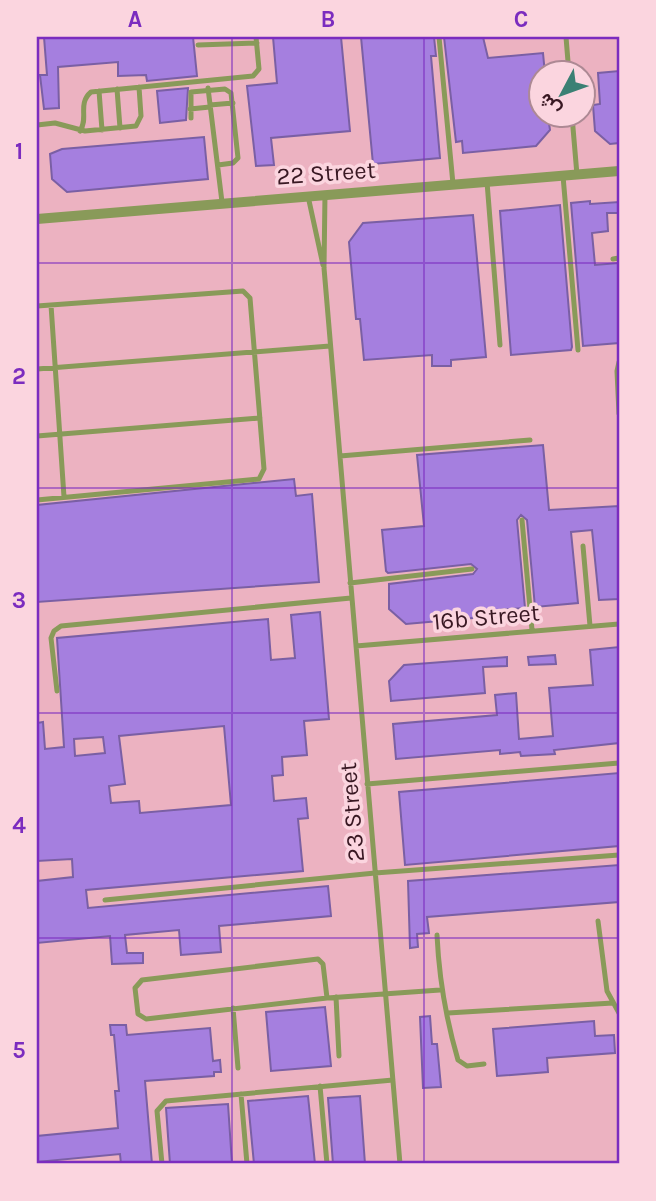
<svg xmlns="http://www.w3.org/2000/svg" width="656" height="1201" font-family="Karla,Vazirmatn,sans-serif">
	<rect width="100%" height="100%" fill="#f9c2d1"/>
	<path fill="#ecb2c1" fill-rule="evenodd" d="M37 37H619V1164H37ZM540 74H582V116H540Z"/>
	<path fill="#a57fdf" stroke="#7a5fa4" stroke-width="2" fill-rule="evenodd" d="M44 37H193L197 76 147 81 146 75 118 76V62L58 67 59 108 44 109 40 75H47Z
		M273 37H341L350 131 271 138 274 165 256 166 247 86 277 83Z
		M361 37H434L436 56H431L440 158 373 164Z
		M444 37H483L488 58 543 53 545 74H541V116H548L550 130 536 146 463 153 462 141 456 142Z
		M619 71V143L610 144 595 131 593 105 600 104 598 73Z
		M188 88 186 120 160 123 157 91Z
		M204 137 208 179 67 192 52 179 50 154 62 149Z
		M590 201V204L619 202V213H607L608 231 592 233 595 265 619 263V343L583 346 571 203Z
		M560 205 572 347 571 350 511 355 500 211Z
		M473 215 486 357 451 360V366H432V355L364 360 360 319H356L349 242 363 223Z
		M543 445 549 510 619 506V599L599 600 592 530 571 532 578 603 535 607 527 520 521 515 517 520 525 608 483 611 484 617 406 624 389 609V584L473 574 477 569 471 564 388 573 386 571 382 530 424 526 417 455Z
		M294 479 296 496 312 494 319 582 37 602V505Z
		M320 612 329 719 304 721 307 755 282 757 283 775 272 776 274 801 306 798 308 818 298 819 303 871 86 890 88 908 328 886 331 916 219 926 221 952 181 955 179 930 125 935 127 953H143V963L112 964 110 936 37 943V881L73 877 72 859 37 861V723L43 722 45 749 64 747 57 638 268 619 271 660 295 658 291 615ZM224 726 231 805 140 813 139 801 111 803 109 786 125 784 119 736ZM103 737 105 753 75 756 74 739Z
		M619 647V743L554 750 555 754 521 756 520 752 500 754V750L396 759 393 724 497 715 495 695 516 693 519 739 553 736 549 688 593 685 590 650Z
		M555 655 556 664 529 665 528 657Z
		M507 657V666L483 667 485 693 391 701 389 681 404 665Z
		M619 773V846L405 865 399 792Z
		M619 865V902L427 917 429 933 417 934 418 947 410 948 408 881Z
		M325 1007 331 1066 271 1071 266 1012Z
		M430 1016 432 1044H437L441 1087 423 1088 420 1017Z
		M594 1021 595 1036 614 1035 615 1053 547 1058 548 1072 497 1076 493 1029Z
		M110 1025H126L127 1035 210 1028 213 1061 220 1060 221 1072H214V1076L145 1081 152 1164H121L120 1154 37 1162V1136L118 1128 115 1091H119L114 1035H111Z
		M308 1096 315 1164H254L248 1101Z
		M360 1096 365 1164H333L328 1098Z
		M228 1104 232 1164H170L166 1108Z"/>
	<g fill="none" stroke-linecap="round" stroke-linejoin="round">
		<path stroke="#899a59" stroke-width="5" d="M439 37 453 184
			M566 37 569 74
			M198 45 257 43
			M208 88 222 202
			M117 89 120 128
			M99 91 102 130
			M210 105 233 103
			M190 109 210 107
			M572 116 577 175
			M191 118V92L225 89 231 93 238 158 233 163 218 165
			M37 125 55 123 85 131 136 126 141 116 139 87
			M80 131C89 118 77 104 91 92L253 76 259 69 256 37
			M563 176 578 350
			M487 182 500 345
			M325 194 324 268 400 1164
			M308 196 323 265
			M613 259 619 258
			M51 305 64 497
			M37 306 243 291 250 298 264 469 259 479 37 500
			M619 362 617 371 619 414
			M37 369 330 346
			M37 436 260 418
			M340 456 530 440
			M522 520 532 630
			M583 546 590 626
			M350 583 472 569
			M356 646 619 624
			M57 691 51 638 54 631 61 626 351 598
			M367 784 619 763
			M105 900 375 873 619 855
			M598 921 607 991 619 1013
			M437 935C439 978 446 1019 458 1060L467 1066 484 1064
			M336 997 339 1056
			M327 998 323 964 318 959 142 980 135 988 138 1014 146 1019 327 998 440 990
			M233 1008 238 1068
			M448 1013 613 1003
			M320 1086 327 1164
			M241 1094 247 1164
			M162 1164 157 1111 166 1101 393 1080"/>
		<path stroke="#899a59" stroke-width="10" d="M37 219 619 171"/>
	</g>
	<path fill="none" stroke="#7b2cbf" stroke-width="2" stroke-opacity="0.55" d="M232 37V1164M424 37V1164M37 263H619M37 488H619M37 713H619M37 938H619"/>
	<g text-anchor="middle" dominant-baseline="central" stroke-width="7" stroke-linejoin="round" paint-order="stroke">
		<g font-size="24" fill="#391823" stroke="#fbd5df">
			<text transform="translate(326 173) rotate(-4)">22 Street</text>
			<text transform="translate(486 617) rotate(-5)">16b Street</text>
			<text transform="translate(352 812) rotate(-95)">23 Street</text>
		</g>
	</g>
	<rect width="656" height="1201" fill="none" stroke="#fbd5df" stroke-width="77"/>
	<g transform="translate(562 94) rotate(229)"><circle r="33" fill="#fbd5df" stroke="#ad8994" stroke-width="2"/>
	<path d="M0-5L12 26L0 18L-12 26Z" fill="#3b8074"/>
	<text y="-10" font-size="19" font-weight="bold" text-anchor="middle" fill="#391823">ش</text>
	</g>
	<rect x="38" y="38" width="580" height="1124" fill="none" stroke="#7b2cbf" stroke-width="2.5"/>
	<g font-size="23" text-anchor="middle" font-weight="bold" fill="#7b2cbf">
		<text x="135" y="27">A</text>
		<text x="328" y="27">B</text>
		<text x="521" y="27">C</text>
		<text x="19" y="159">1</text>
		<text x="19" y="384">2</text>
		<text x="19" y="608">3</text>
		<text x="19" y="833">4</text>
		<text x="19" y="1058">5</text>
	</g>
</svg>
